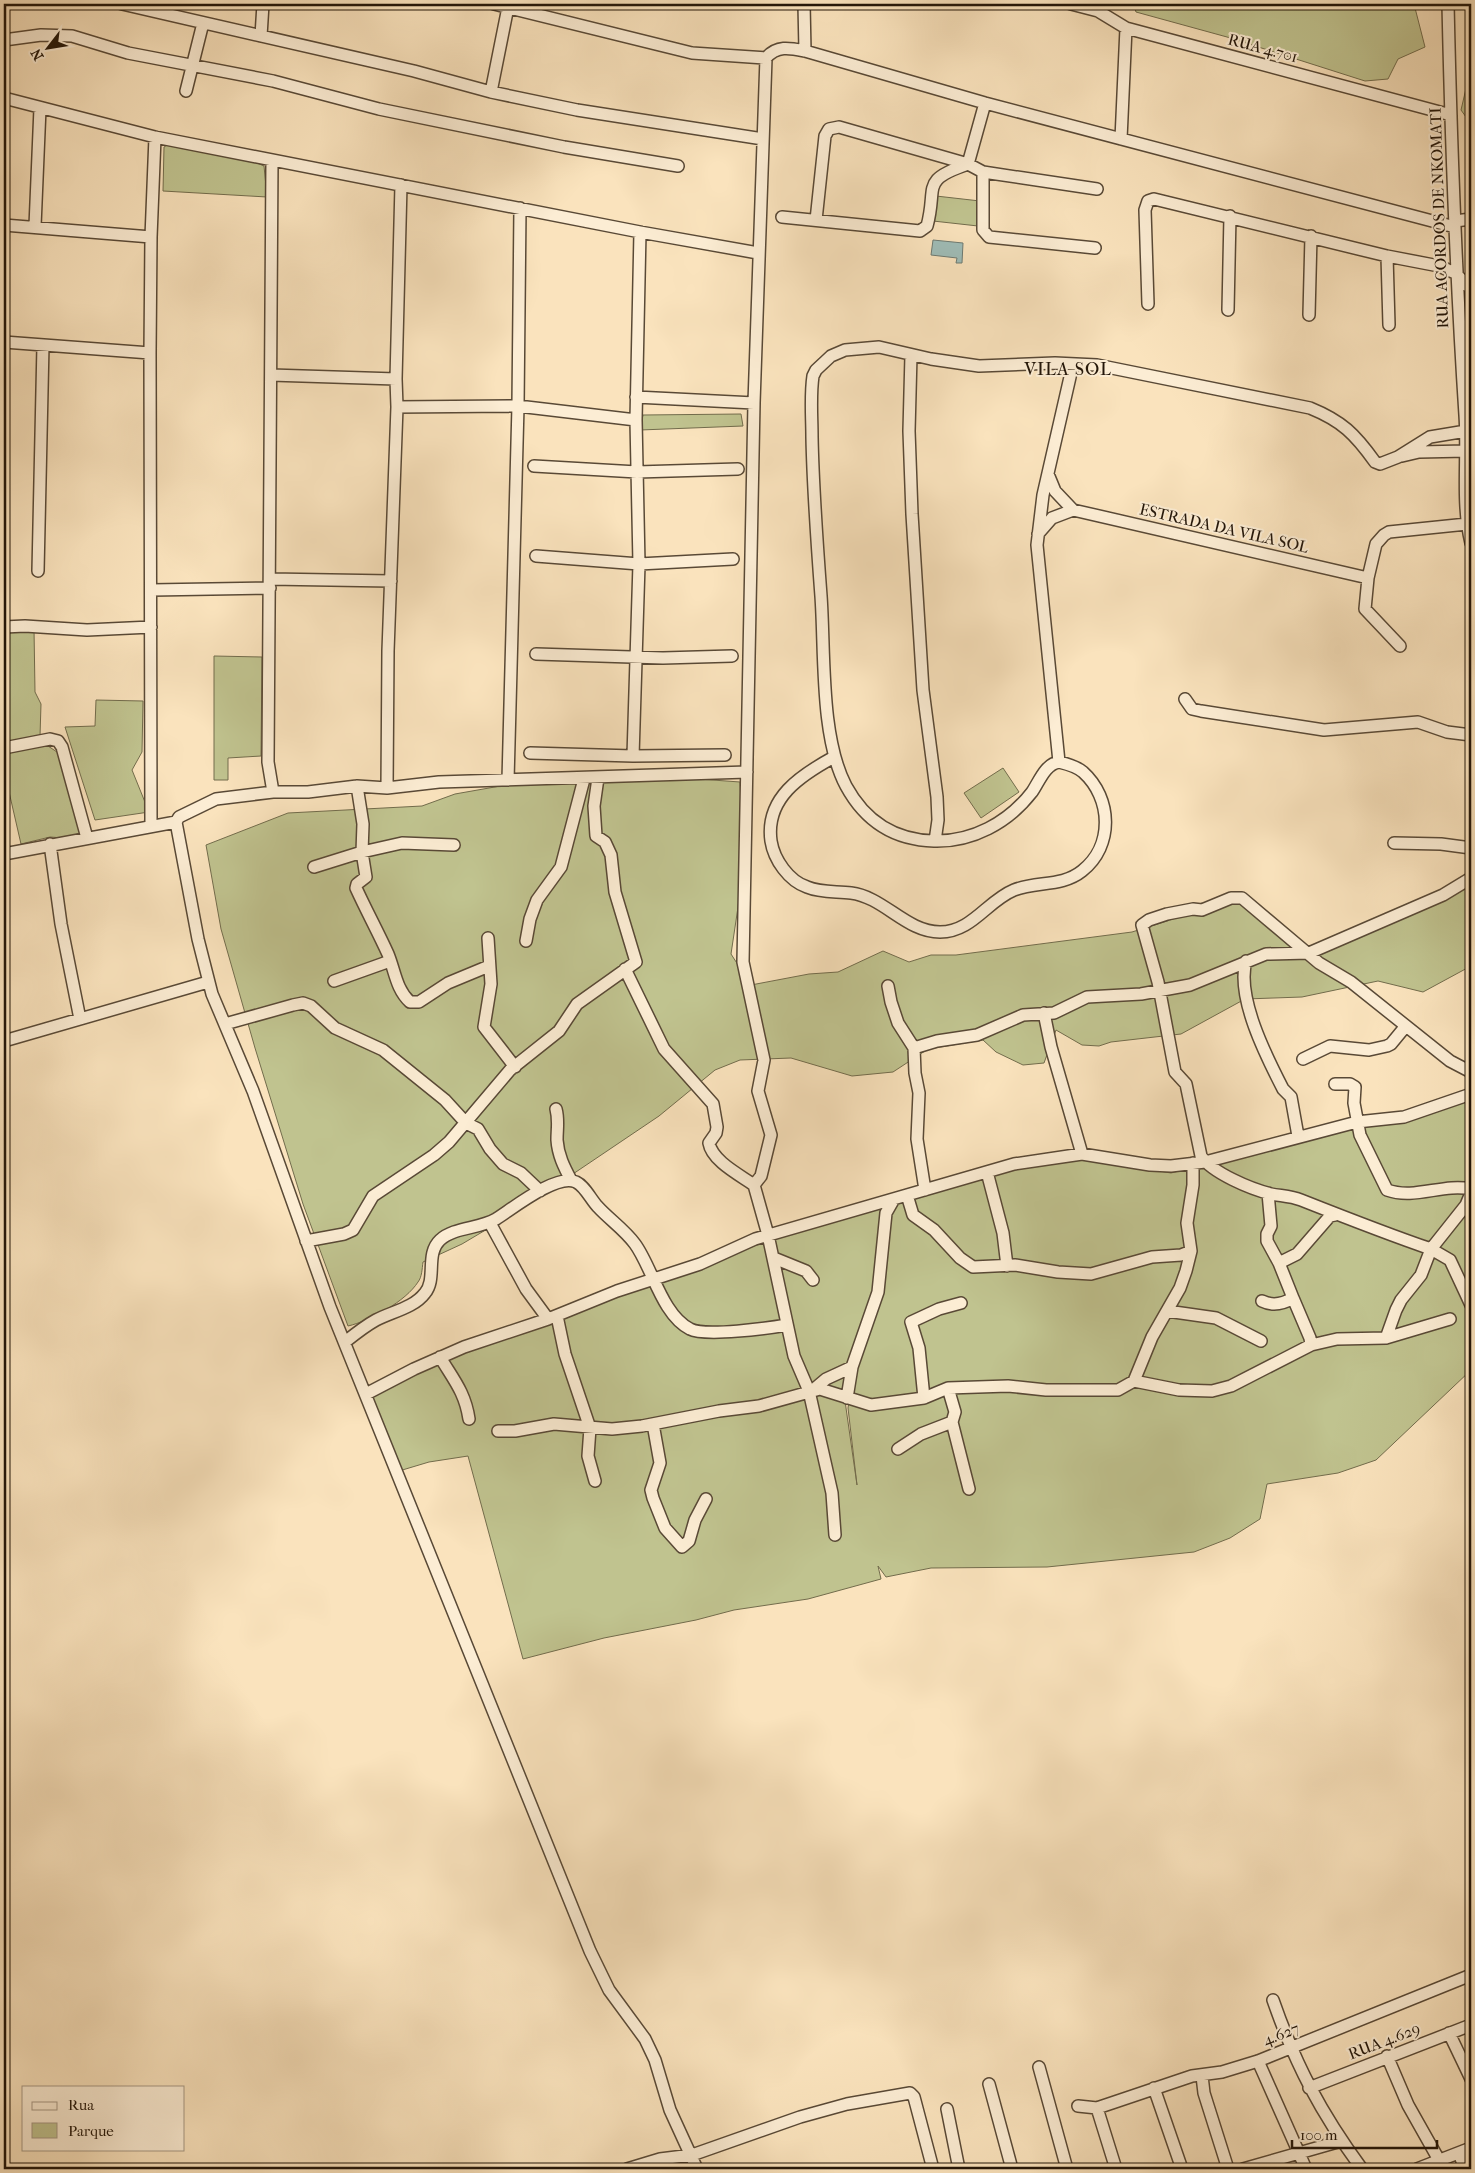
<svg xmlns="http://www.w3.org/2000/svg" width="1475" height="2173" font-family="'IM FELL French Canon',serif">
	<rect width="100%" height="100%" fill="#fae3bd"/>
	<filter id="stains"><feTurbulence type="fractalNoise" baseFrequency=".004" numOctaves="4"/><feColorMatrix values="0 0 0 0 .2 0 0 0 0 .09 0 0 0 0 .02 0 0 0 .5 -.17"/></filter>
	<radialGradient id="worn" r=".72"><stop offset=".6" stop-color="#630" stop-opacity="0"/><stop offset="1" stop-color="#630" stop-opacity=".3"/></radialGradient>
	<path fill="#c0c38f" stroke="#726c4c" d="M1133 4H1414L1425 47 1398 59 1388 79 1365 81 1227 37 1136 12Z
		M1471 67V124L1461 110Z
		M169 144 257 163 264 166 267 197 163 191 164 147Z
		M936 196 980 201 978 226 933 221Z
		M741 414 743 426 640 430 643 415Z
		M34 629 35 692 41 704 40 736 20 741 4 742V630Z
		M214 656 262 657 261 756 228 758V780H214Z
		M96 700 143 701 142 752 132 770 149 812 95 820 65 727 95 726Z
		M45 744 60 754 81 833 64 838 50 837 21 844 4 770V753Z
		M1003 768 1019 792 981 818 964 793Z
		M671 777 740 782 744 867 731 954 751 985 809 974 838 972 883 951 909 962 931 955H956L1132 932 1230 901H1242L1297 948 1305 959 1471 885V966L1423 992 1378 981 1302 997 1245 999 1181 1034 1111 1042 1099 1046 1082 1045 1056 1030 1044 1063 1023 1065 996 1052 983 1040 928 1049 893 1072 852 1076 791 1058 740 1060 715 1070 659 1116 521 1209 462 1244 423 1262C422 1269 422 1277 418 1282 406 1301 370 1321 348 1326L303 1204 255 1048 221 929 206 845 288 813 422 806 455 794 506 785Z
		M1471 1096V1370L1376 1460 1338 1473 1267 1484 1260 1519 1230 1538 1194 1552 1047 1567 931 1568 886 1577 878 1566 881 1579 808 1599 734 1610 696 1620 604 1638 523 1659 468 1456 429 1462 399 1471 371 1394 462 1353 597 1304 632 1289 649 1285 781 1236 885 1203 880 1271 848 1379 845 1401 857 1485 848 1408 854 1371 882 1287 888 1226 896 1201 1012 1168 1081 1158 1171 1173 1330 1132 1402 1119Z"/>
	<path fill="#9fbdb8" stroke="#6d7a72" d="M933 240 963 243 962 263H956L957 258 931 255Z"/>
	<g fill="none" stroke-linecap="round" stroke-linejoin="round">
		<g stroke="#594936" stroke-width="14">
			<path id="minor" d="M122 4 414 71 491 92 577 110 763 139
				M494 4 692 53 766 58
				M804 4 805 51
				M1071 4 1098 11 1126 28 1451 115
				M1448 4C1451 141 1456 278 1465 415 1468 457 1461 502 1471 543
				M261 36 263 4
				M4 40 41 35 72 36 128 53 273 81 379 109 564 147 678 166
				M186 91 203 23
				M491 92 508 7
				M4 98 155 137 640 232 758 253
				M1121 139 1126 28
				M272 160 268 762 273 792
				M968 164 985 103
				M983 172 1097 189
				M782 217 920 231 927 226C938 186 919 181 968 164
				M816 220 825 136 829 129 839 127 968 164 983 172V230L989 237 1095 248
				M1455 221 1471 219
				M4 225 151 237
				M35 226 40 108
				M1387 256 1389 325
				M1148 304 1145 210 1148 201 1154 199 1387 256 1439 266 1455 273 1471 289
				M1228 310 1230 216
				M1309 315 1311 236
				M4 342 150 353
				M911 355 909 431 912 514 923 690 937 797 938 820 935 841
				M271 375 396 379
				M636 397 754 403
				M397 407 518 406 636 420 639 564 733 559
				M636 420 640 232
				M1402 456 1419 452 1466 451
				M534 466 637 472 738 469
				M1048 474 1055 491 1073 510 1368 578
				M1038 534 1052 518 1073 510
				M536 556 639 564 633 756
				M38 571 43 345
				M270 579 391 581
				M152 590 270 588
				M4 627 25 626 87 630 151 627
				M1400 646 1365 609 1368 578 1376 544 1384 535 1389 532 1467 524
				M536 654 663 658 732 656
				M1185 699 1192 709 1201 711 1324 730 1418 722 1447 732 1471 735
				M4 748 50 739 58 741 62 747 87 838
				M530 753 633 756 725 755
				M834 757C801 775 765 798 771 841 774 860 789 881 807 887 821 893 837 891 851 893 884 897 906 932 940 932 972 932 987 901 1014 890 1037 881 1062 887 1082 871 1114 846 1112 798 1083 772 1076 766 1067 764 1059 762 1045 764 1039 782 1032 792 1008 823 972 842 934 841 894 840 865 821 846 786 820 737 825 652 821 596 817 543 813 490 812 437 812 417 810 396 813 376L816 370 831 356 845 350 879 347 931 359 979 366 1055 363 1097 365 1310 408C1342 421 1355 434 1375 462L1380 464 1398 457 1430 437 1466 431
				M1059 762 1037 545 1043 495 1073 364
				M508 780 518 406 520 208
				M357 786 363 824 362 852 366 877 357 884 356 888C366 910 378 932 388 954 395 971 396 989 410 1002H419L448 983 489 966
				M387 788 388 651 397 407 396 379 401 185
				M151 826 150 353 151 237 155 137
				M1394 843 1441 844 1471 848
				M50 844 61 924 80 1019
				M4 854 176 822
				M314 867 362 852 402 843 454 845
				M488 938 491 984 484 1027 515 1067
				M526 941 530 919 537 900 561 867 584 779
				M1246 961C1236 997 1266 1056 1283 1089L1291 1097 1298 1136
				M625 969 664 1049 713 1104 717 1127 716 1133 709 1143C712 1161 740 1175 754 1185
				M334 981 390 961
				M888 986 891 1002 898 1023 914 1048 915 1073 919 1093 917 1139 925 1190
				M1044 1013 1051 1047 1082 1154
				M225 1024 293 1005 303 1003 311 1006 335 1028 383 1050 445 1100 466 1123 478 1129 490 1149 503 1164 521 1173 540 1191
				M4 1041 208 982
				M914 1048 937 1041 977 1035 1023 1015 1054 1013 1087 997 1141 994 1190 985 1266 954 1309 953 1443 895 1471 878
				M1303 1059 1330 1046 1369 1050 1387 1046 1391 1044 1405 1027
				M1335 1084H1350L1355 1087 1354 1103 1360 1135 1387 1190C1415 1200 1443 1183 1471 1189
				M556 1109C559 1120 557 1128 557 1140 558 1155 564 1167 571 1180
				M987 1172 1003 1233 1007 1266
				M1268 1193 1271 1226 1267 1234V1241L1279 1263 1293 1298
				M1471 1193 1466 1205 1431 1249 1450 1260 1471 1305
				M907 1195 913 1215 934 1230 960 1258 973 1267 1015 1265 1058 1272 1091 1274 1152 1257 1181 1255 1191 1251
				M490 1223 526 1289 548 1319
				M306 1241 344 1234 353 1230 373 1196 434 1155 449 1142 510 1070 559 1031 577 1004 636 962 615 892 611 855 605 842 596 836 594 806 598 778
				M774 1258 806 1271 813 1280
				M1279 1263 1297 1254 1330 1216 1335 1215
				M1262 1301C1272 1306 1283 1304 1293 1298L1310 1338 1311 1345
				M1167 1311 1216 1318 1261 1341
				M557 1316 565 1354 590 1428 588 1456 595 1481
				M1386 1338 1396 1310 1401 1300 1421 1275 1431 1249C1387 1234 1344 1217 1301 1200 1291 1196 1281 1196 1271 1194 1251 1189 1212 1173 1201 1156L1186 1084 1175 1072 1158 982 1142 925 1149 920 1167 914 1193 909 1202 910 1231 898H1242L1319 963 1351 982 1450 1061 1471 1072
				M345 1342C355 1334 365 1326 376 1320 391 1312 414 1308 425 1293 437 1279 425 1254 440 1240 454 1227 479 1229 496 1219 512 1209 557 1173 576 1182 585 1186 591 1200 598 1207 610 1220 625 1230 635 1244 652 1267 662 1315 690 1329 705 1337 769 1328 787 1325
				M440 1357C453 1379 465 1392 469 1419
				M1134 1381 1179 1390 1212 1391 1231 1386 1311 1345 1337 1339 1386 1338 1450 1319
				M948 1388 955 1412 952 1422 969 1489
				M813 1390 826 1379 852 1367
				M366 1394 414 1369 464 1347 548 1319 617 1291 700 1264 755 1239 1014 1164 1082 1154 1150 1165 1171 1166 1205 1162 1357 1122 1404 1117 1471 1094
				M847 1398 852 1367 878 1292 886 1213 894 1199
				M924 1398 919 1348 911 1322 939 1309 961 1303
				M653 1424 660 1463 651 1490 653 1498 665 1528 682 1547 689 1541 695 1520 706 1499
				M498 1431H515L554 1424 612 1429 642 1426 719 1411 759 1406 820 1389 871 1405 924 1398 948 1388 1008 1386 1046 1390H1118L1134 1381 1152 1337 1180 1288 1186 1271 1191 1251 1187 1223 1193 1185V1163
				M898 1449 921 1434 952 1422
				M835 1535 832 1493 809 1391 794 1356 768 1235 754 1185 761 1176 771 1135 758 1091 764 1060 743 962 754 403 766 58C777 45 790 48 805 51L985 103 1455 227
				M1273 2000C1296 2066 1321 2113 1362 2169
				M1449 2033 1471 2079
				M1387 2056 1408 2105 1439 2160
				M1258 2061 1306 2169
				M1039 2067 1067 2169
				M1202 2076 1204 2093 1228 2169
				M989 2084 1012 2169
				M1154 2088 1182 2169
				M1309 2088 1471 2025
				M1078 2106 1097 2108 1116 2169
				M1097 2108 1192 2076 1222 2072 1258 2061 1471 1975
				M947 2109 959 2169
				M1459 2153 1465 2169
				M627 2169 660 2159 692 2155 800 2117 847 2104 910 2093 914 2097 933 2169
				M697 2169 670 2110 655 2060 645 2039 609 1990 590 1951 330 1307 253 1091 212 994 198 939 176 822 179 817 216 799 273 792H308L357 786 387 788 439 782 747 772
				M1243 2169 1341 2141
				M1417 2169 1471 2148"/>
		</g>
		<use href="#minor" stroke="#fcedd4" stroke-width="11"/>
	</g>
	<g text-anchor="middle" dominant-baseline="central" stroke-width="4" stroke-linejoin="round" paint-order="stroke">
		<g font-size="16" fill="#231609" stroke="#fcedd4">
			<text transform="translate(1263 48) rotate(15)">RUA 4.701</text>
			<text transform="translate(1439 218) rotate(-92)">RUA ACORDOS DE NKOMATI</text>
			<text transform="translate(1224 528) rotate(13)">ESTRADA DA VILA SOL</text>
			<text transform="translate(1281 2034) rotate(-21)">4.627</text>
			<text transform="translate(1384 2041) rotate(-21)">RUA 4.629</text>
		</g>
		<g font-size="18" letter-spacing="1" fill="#231609" stroke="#fcedd4">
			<text x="1068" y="369">VILA SOL</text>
		</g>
	</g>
	<rect width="1475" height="2173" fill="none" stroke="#fae3bd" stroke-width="20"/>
	<rect x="5" y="5" width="1465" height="2163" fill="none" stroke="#231609" stroke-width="2.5"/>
	<rect x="10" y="10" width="1455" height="2153" fill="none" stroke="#231609"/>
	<rect x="22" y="2086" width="162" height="65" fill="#fcedd4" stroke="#a59783"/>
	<rect x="32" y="2102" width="25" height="8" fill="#fcedd4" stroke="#a59783"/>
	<text x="68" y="2110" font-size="15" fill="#231609">Rua</text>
	<rect x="32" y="2123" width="25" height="15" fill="#c0c38f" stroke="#a59783"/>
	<text x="68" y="2136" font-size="15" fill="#231609">Parque</text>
	<g transform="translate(48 48) rotate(239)" stroke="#fcedd4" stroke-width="4" paint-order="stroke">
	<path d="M0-4L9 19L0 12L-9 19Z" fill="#231609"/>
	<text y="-8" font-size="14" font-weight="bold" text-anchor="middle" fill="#231609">N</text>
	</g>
	<path d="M1292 2140v8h145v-8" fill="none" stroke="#231609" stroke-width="2.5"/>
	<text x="1300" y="2140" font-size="15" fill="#231609" stroke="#fcedd4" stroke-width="4" paint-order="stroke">100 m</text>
	<rect width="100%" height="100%" filter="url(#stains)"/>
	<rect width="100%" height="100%" fill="url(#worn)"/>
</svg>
